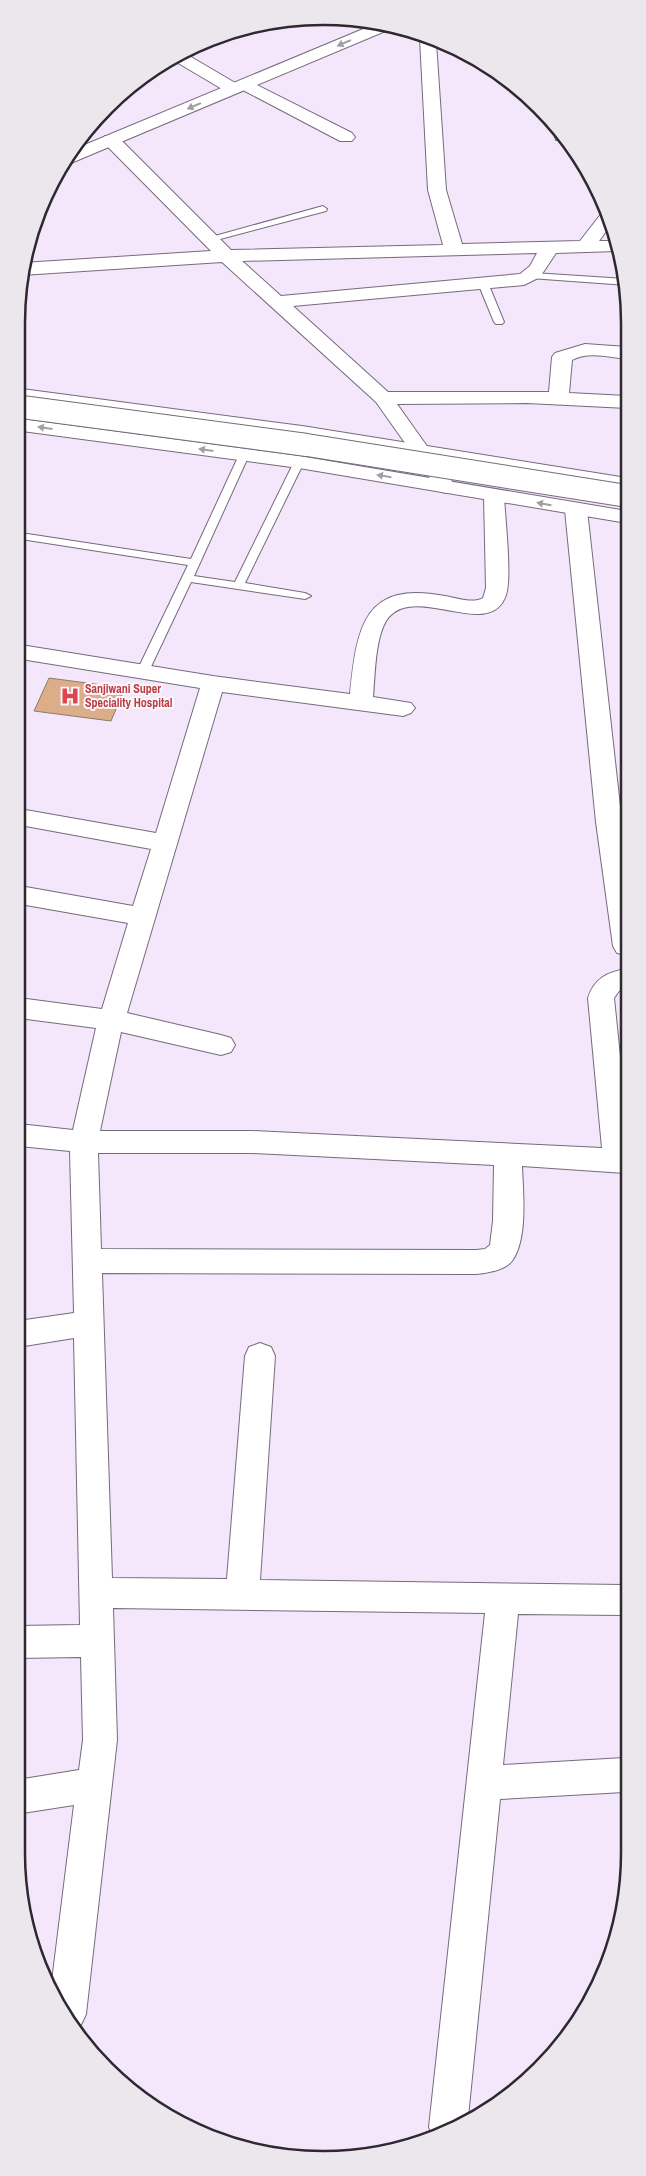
<svg xmlns="http://www.w3.org/2000/svg" width="646" height="2176" font-family="'Archivo Narrow',sans-serif">
	<rect width="100%" height="100%" fill="#f5e7fb"/>
	<path fill="#dcad89" stroke="#8d7a6d" d="M49 678 125 688 111 721 34 711Z"/>
	<g fill="none" stroke-linecap="round" stroke-linejoin="round">
		<g stroke="#766a7b" stroke-width="2">
			<path id="lane" d="M323 206 327 209 326 211 209 242 204 239Z
				M533 273 626 279 627 285 530 278 528 276Z
				M483 280 488 283 504 322 502 324H496L494 322 478 283Z
				M244 452 249 455 194 576 235 582 294 462 299 459 304 462 245 583 305 593 311 596 305 599 191 582 148 673 146 676H138L136 673 188 565 21 539V533L191 559 239 455Z"/>
		</g>
		<g stroke="#766a7b" stroke-width="2">
			<path id="street" d="M422 37 436 42 446 190 462 244 580 241 601 214 606 213 610 226 599 241H614L617 251 556 253 540 277 524 285 293 306 388 392H549L552 357 555 353 585 344 627 347V359C609 357 588 351 572 360L569 393 627 396V408L527 403 397 404 456 487 453 491 446 493 439 491 376 402 222 262 22 275V263L211 251 105 144 102 140 105 136H117L231 250 443 245 428 190 420 39ZM537 253 530 266 520 274 281 296 242 261Z
				M186 54 237 84 239 82H251L352 133 355 137 352 141H340L241 89 239 92H227L173 60Z
				M555 127H558L566 140H556L553 131Z
				M494 490 501 492 504 496C505 518 512 577 506 595 490 643 412 580 386 621 375 640 375 675 373 697L411 703 415 708 411 713 403 716 222 692 127 1013 221 1035 231 1038 235 1045 231 1052 221 1055 121 1032 100 1131H252L602 1148 588 998C594 979 607 972 626 969V989L619 991 614 998 625 1105V1173L522 1166C523 1193 528 1239 512 1261 505 1270 487 1273 476 1274L102 1273 112 1578 227 1579 245 1356 249 1347 260 1343 271 1347 275 1356 260 1580 624 1585V1615L518 1614 503 1765 624 1758V1792L500 1799 468 2117 432 2135 429 2127 485 1613 113 1608 117 1740 86 2014 80 2027 76 2029 51 1989 74 1805 16 1814 17 1780 79 1770 83 1740 81 1657 17 1658V1626L80 1625 74 1338 18 1347V1321L74 1313 70 1151 19 1146V1124L73 1130 96 1028 19 1018V998L102 1009 128 923 20 904V886L133 906 151 849 20 825V809L156 833 200 688 21 659V645L213 676 350 694C357 628 363 580 445 596 456 598 473 604 483 598L486 588 484 496 487 492ZM98 1153H252L494 1165 493 1221 490 1245 485 1249 476 1250 101 1249Z
				M576 504 583 506 587 510 626 860V955L617 953 613 946 596 822 565 510 569 506Z"/>
		</g>
		<g stroke="#766a7b" stroke-width="2">
			<path id="secondary" d="M380 22 395 27 71 163 63 164 70 151Z"/>
		</g>
		<g stroke="#766a7b" stroke-width="2">
			<path id="primary" d="M22 389 302 426 627 478V490L302 438 22 401Z
				M22 419 299 456 627 511V523L299 468 22 431Z"/>
		</g>
		<use href="#lane" fill="#fff" fill-rule="evenodd"/>
		<use href="#street" fill="#fff" fill-rule="evenodd"/>
		<use href="#secondary" fill="#fff" fill-rule="evenodd"/>
		<use href="#primary" fill="#fff" fill-rule="evenodd"/>
		<g stroke="#766a7b" stroke-width="24" stroke-linecap="butt">
			<path id="primary-bridge" d="M22 407 307 445 627 496"/>
		</g>
		<use href="#primary-bridge" stroke="#fff" stroke-width="22"/>
	</g>
	<defs><path id="oneway-solid" d="M-6-.8H1V-3.2L6.5 0L1 3.2V.8H-6Z" transform="scale(1.25)"/></defs>
	<g fill="#a19fa2">
		<use href="#oneway-solid" transform="translate(344 43) rotate(157)"/>
		<use href="#oneway-solid" transform="translate(194 106) rotate(157)"/>
		<use href="#oneway-solid" transform="translate(45 428) rotate(-172)"/>
		<use href="#oneway-solid" transform="translate(206 450) rotate(-172)"/>
		<use href="#oneway-solid" transform="translate(384 476) rotate(-171)"/>
		<use href="#oneway-solid" transform="translate(544 504) rotate(-170)"/>
	</g>
	<defs>
		<g id="hospital-bare" transform="scale(1.5)"><path d="M-5-5h3v3.5h4V-5h3V5h-3V1.5h-4V5h-3Z" fill="#e0444e" stroke="#fbf8fd" stroke-width="2.5" paint-order="stroke"/></g>
	</defs>
	<g fill-rule="evenodd">
		<use href="#hospital-bare" x="70" y="696"/>
	</g>
	<g text-anchor="middle" dominant-baseline="central" stroke-width="4" stroke-linejoin="round" paint-order="stroke">
		<g font-size="12" font-weight="bold" fill="#be3a42" stroke="#fbf8fd" text-anchor="start">
			<text x="85" y="689">Sanjiwani Super<tspan x="85" dy="14">Speciality Hospital</tspan></text>
		</g>
	</g>
	<path d="M0 0H646V2176H0ZM323 25H323A298 298 0 0 1 621 323V1853A298 298 0 0 1 323 2151H323A298 298 0 0 1 25 1853V323A298 298 0 0 1 323 25Z" fill="#ebe7ed" fill-rule="evenodd"/>
	<path fill="none" stroke="#2e2930" stroke-width="2.5" d="M323 25H323A298 298 0 0 1 621 323V1853A298 298 0 0 1 323 2151H323A298 298 0 0 1 25 1853V323A298 298 0 0 1 323 25Z"/>
</svg>
